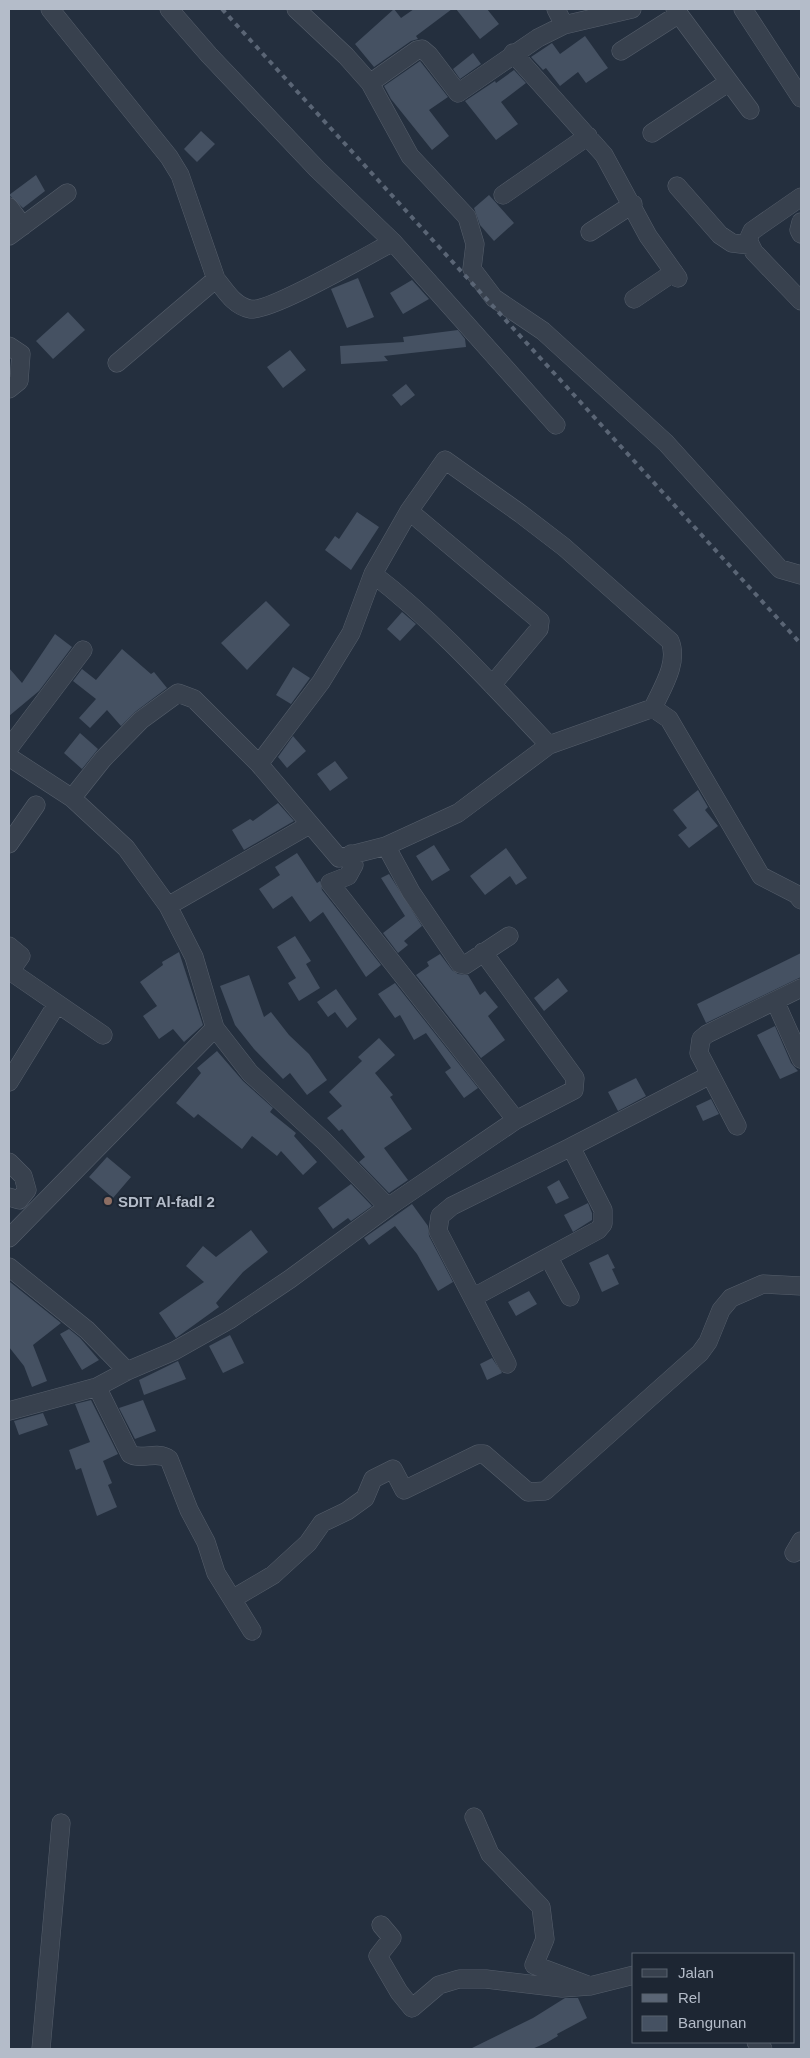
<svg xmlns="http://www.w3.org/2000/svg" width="810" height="2058" font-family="Arial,sans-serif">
	<rect width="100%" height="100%" fill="#242f3e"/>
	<path fill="#455162" d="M394 9 401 18 414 9H452L416 36 418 39 411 41 374 67 355 44Z
		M456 9H487L499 24 480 39Z
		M585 36 608 68 586 83 578 72 560 86 546 68 543 70 531 57 552 43 560 54Z
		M473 53 481 64 460 79 453 69Z
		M420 61 448 97 429 110 449 136 432 150 391 99 384 86Z
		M514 70 526 83 501 102 518 124 496 140 465 101 495 81 496 83Z
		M201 131 215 144 197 162 184 149Z
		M36 175 45 191 23 208 9 195Z
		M489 195 514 223 494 241 480 225 474 208Z
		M358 278 374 317 347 328 331 289Z
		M412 280 429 299 403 314 390 293Z
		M68 312 85 330 53 359 36 341Z
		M458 330 465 339 466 347 384 356 388 361 341 364 340 346 404 342 403 337Z
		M290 350 306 370 283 388 267 367Z
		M406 384 415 395 401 406 392 395Z
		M357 512 379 527 351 570 325 550 335 536 339 539Z
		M266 601 290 625 247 670 221 643Z
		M402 612 416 624 400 641 387 629Z
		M55 634 72 647 39 691 9 716V668L22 683Z
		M122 649 151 674 154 672 167 688 135 712 121 726 107 710 90 728 79 718 96 699 73 681 82 669 96 680Z
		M293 667 310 678 291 704 276 695Z
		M80 733 98 749 82 769 64 753Z
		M293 736 306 751 287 768 278 757Z
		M335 761 348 778 330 791 317 774Z
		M698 790 708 807 705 810 718 826 689 848 678 835 687 828 673 810Z
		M278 803 294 821 244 850 232 830 250 819 253 821Z
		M434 845 450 870 432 881 416 856Z
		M506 848 527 878 516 885 510 876 485 895 470 876Z
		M297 853 317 883 320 881 322 890 381 965 366 977 323 912 310 922 292 896 273 909 259 889 280 875 275 867Z
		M389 874 422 926 404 941 408 945 398 953 383 933 405 916 381 878Z
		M295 936 311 961 306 964 320 988 299 1001 288 983 296 978 277 947Z
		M179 952 203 1025 184 1042 173 1029 159 1039 143 1016 157 1006 140 982 163 965 162 962Z
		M801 953V977L706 1023 697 1004Z
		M440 954 452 970 458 974 468 975 480 995 485 991 498 1007 488 1016 505 1040 481 1058 416 975 429 966 427 962Z
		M249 975 264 1017 271 1012 289 1035 309 1054 327 1080 307 1095 290 1073 283 1079 254 1049 235 1025 220 986Z
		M558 978 568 991 544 1011 534 998Z
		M395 983 478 1088 464 1098 445 1072 451 1068 426 1033 414 1040 400 1015 395 1018 378 994Z
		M336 989 357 1019 347 1028 335 1012 328 1017 317 1002Z
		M775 1026 791 1063 798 1071 780 1079 757 1035Z
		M379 1038 395 1055 375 1073 393 1095 390 1097 412 1129 384 1148 408 1180 389 1193 359 1162 365 1157 342 1129 339 1131 327 1118 342 1106 329 1092 362 1061 358 1057Z
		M217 1051 243 1081 273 1108 270 1112 296 1133 294 1136 317 1162 303 1175 281 1151 277 1156 252 1136 242 1149 198 1114 194 1118 176 1103 201 1073 197 1068Z
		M636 1078 646 1096 618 1111 608 1092Z
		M711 1099 719 1114 703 1121 696 1106Z
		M107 1157 131 1177 113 1198 89 1177Z
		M559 1180 569 1198 556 1204 547 1187Z
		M351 1184 372 1206 351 1221 348 1218 333 1229 318 1208Z
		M588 1203 592 1213V1220L573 1232 564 1215Z
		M412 1204 428 1226 429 1236 453 1282 438 1291 417 1254 395 1226 369 1245 364 1238Z
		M251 1230 268 1252 243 1272 216 1303 219 1307 176 1338 159 1313 204 1282 186 1266 203 1246 216 1257Z
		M608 1254 615 1268 612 1269 619 1284 602 1292 589 1263Z
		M10 1282 61 1323 33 1345 47 1381 32 1387 24 1366 9 1347Z
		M529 1291 537 1304 516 1316 508 1302Z
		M69 1329 80 1338 99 1360 82 1370 60 1334Z
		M230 1335 244 1363 223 1373 209 1346Z
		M492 1358 502 1373 487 1380 480 1364Z
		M178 1361 186 1379 144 1395 139 1380Z
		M91 1400 118 1454 103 1461 112 1483 108 1485 117 1507 97 1516 81 1468 76 1470 69 1450 90 1442 75 1404Z
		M143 1400 156 1431 135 1439 119 1408Z
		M43 1413 48 1425 19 1435 14 1421Z
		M565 1998H578L587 2018 557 2034 558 2036 546 2043 532 2049H470L533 2018Z"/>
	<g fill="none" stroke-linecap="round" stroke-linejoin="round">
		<g stroke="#565f6c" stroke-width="19">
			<path id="street" d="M50 9 169 157 180 175 216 279 117 363
				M169 9 209 55 317 169 393 242 556 425
				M296 9 346 56 370 83 410 156 467 217 475 244 472 269 494 298 543 331 666 443 780 569 801 575
				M556 9 564 25
				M675 9 750 110
				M743 9 801 98
				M621 51 679 14
				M513 53 604 155 648 236 678 278
				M370 83 417 50 422 49 429 55 458 93 538 38 564 25 632 9
				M652 133 729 82
				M677 186 720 235 732 243 749 245
				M503 195 588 136
				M801 197 752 231 748 240 754 252 801 301
				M9 207 23 226
				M801 222 799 230 801 234
				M590 232 633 204
				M9 236 67 193
				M216 279C226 291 234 306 250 309 269 313 370 254 393 242
				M634 299 674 272
				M9 346 21 354 19 381 9 389
				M409 511 540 621 539 629 492 685
				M373 574C438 624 493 686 549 745
				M9 748 83 650
				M9 757 72 798 126 848 168 906 194 957 215 1028 250 1073 324 1141 388 1207
				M259 764 321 682 351 633 373 574 409 511 445 460 521 514 564 547 670 641C679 663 662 688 653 708
				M72 798 103 759 141 720 178 693 194 699 259 764 339 858 386 846 458 813 549 745 653 708 669 719 761 876 796 894 801 900
				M9 844 36 805
				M386 846 411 892 460 964 465 965 509 936
				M351 854 354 865 348 876 330 883 516 1120
				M168 906 309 825
				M9 946 21 956 9 973
				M10 971 103 1035
				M775 1001 801 1059
				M9 1082 57 1004
				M737 1126 699 1053 701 1039 707 1034 801 988
				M9 1162 23 1176 27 1190 19 1200 9 1197
				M9 1238 215 1028
				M549 1258 570 1297
				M9 1267 87 1330 127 1371
				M474 1297 598 1230 603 1224V1210L571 1147 710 1075
				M507 1364 438 1231 440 1216 452 1206 571 1147
				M97 1387 130 1454C142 1461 157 1450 169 1459L189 1510 206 1542 216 1573 252 1631
				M9 1411 97 1387 127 1371 174 1351 229 1320 290 1279 388 1207 516 1120 574 1090 575 1078 483 952
				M794 1553 801 1541
				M234 1598 273 1575 308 1543 322 1523 347 1511 365 1498 373 1479 393 1469 404 1490 478 1454H484L528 1492 545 1491 700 1353 708 1342 721 1310 731 1298 763 1284 801 1286
				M474 1817 490 1854 541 1907 545 1939 534 1965 590 1986 634 1975
				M381 1925 392 1938 378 1956 399 1992 412 2008 439 1985 459 1979H486L562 1988 590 1986
				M756 2042 763 2049
				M41 2049 61 1823"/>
		</g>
		<use href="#street" stroke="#38414e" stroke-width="18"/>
		<path stroke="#5a6575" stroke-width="4" stroke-dasharray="5 5" stroke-linecap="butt" d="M222 9 801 644"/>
	</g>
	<circle fill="#8d6e63" stroke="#1d2633" stroke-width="2" cx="108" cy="1201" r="5"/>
	<g text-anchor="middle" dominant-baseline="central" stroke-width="4" stroke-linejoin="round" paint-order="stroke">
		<g font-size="15" font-weight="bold" fill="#b4bcc9" stroke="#1d2633" text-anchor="start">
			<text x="118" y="1201">SDIT Al-fadl 2</text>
		</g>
	</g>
	<rect width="810" height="2058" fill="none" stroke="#b4bcc9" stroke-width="20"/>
	<rect x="632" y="1953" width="162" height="90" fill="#1d2633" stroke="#59626f"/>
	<rect x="642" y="1969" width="25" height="8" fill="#38414e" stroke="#59626f"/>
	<text x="678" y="1978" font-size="15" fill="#b4bcc9">Jalan</text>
	<rect x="642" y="1994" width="25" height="8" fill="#5a6575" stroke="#59626f"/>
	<text x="678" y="2003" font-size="15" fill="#b4bcc9">Rel</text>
	<rect x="642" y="2016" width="25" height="15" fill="#455162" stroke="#59626f"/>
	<text x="678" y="2028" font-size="15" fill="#b4bcc9">Bangunan</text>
</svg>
